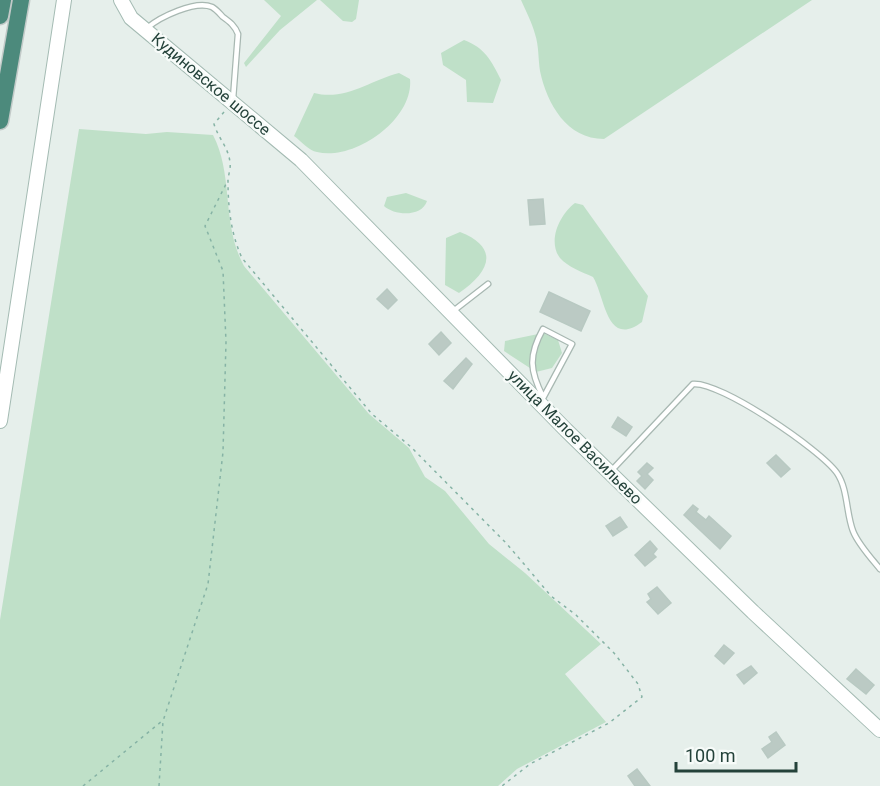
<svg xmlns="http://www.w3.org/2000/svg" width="880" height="786" font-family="Roboto,sans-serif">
	<rect width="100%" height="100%" fill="#e6efeb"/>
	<path fill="#bfe0c8" d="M264 0H317L280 30 246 67 244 63 281 16Z
		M320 0H359L356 19 352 22 343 21Z
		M521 0H812L604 139C567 139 547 104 540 71 538 59 539 46 535 34 532 23 526 11 521 0Z
		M464 40C485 48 491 60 501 80L493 103 467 102 466 80 443 65 441 53Z
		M399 73 410 79C414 119 355 161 317 152 309 151 301 141 294 136L314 93C345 101 369 81 399 73Z
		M79 129 146 134 167 132 213 135C234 175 221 224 244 266L369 414 409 448 425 477 445 491 489 544 525 573 601 644 565 674 606 722 517 769 498 786H0V620Z
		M406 193 427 201C422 217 395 216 384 206L387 197Z
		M575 203 583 205 648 296 642 322C606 349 605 296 593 277 582 272 568 267 560 258 547 241 560 214 575 203Z
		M460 232C501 248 489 273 459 293L445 285 446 238Z
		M543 333 558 340 562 353 552 368 536 372 504 351 505 341Z"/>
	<path fill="#bbcac4" stroke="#b8c9c2" stroke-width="1.5" d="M543 199 545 224 530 225 528 200Z
		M387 289 397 300 388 309 377 299Z
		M549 292 590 311 581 331 540 312Z
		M441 332 451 343 439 355 429 344Z
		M466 358 472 364 453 389 444 381Z
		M618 417 632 427 626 436 612 427Z
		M776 455 790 469 781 477 767 463Z
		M647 463 653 468 647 474 653 480 645 489 637 481 642 476 638 472Z
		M693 505 698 509 696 512 706 520 709 516 731 536 720 549 684 515Z
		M620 517 627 527 613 536 606 526Z
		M650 541 657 549 653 554 656 557 645 566 635 555Z
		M657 587 671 603 658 614 647 602 651 599 648 594Z
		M724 645 734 653 724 664 715 656Z
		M751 666 757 673 744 684 737 675Z
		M856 669 874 685 866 694 847 679Z
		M776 732 785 745 768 758 762 749 772 742 769 737Z
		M637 769 650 786H635L628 776Z"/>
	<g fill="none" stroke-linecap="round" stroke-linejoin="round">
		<g stroke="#a8b8b2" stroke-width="7">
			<path id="service" d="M147 28C160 17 195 0 212 7 216 9 220 14 223 17 230 22 235 26 238 34L233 99
				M452 312 488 284
				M541 401 542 400 572 344 543 329C528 356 530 371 543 397
				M612 470 693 384C720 381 821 450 837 473 848 489 846 513 853 531 858 544 871 558 880 569"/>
		</g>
		<g stroke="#a4bbb3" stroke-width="16">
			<path id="secondary" d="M121 0 131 18 301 160 566 430 753 612 880 730
				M0 421 64 0"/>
		</g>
		<g stroke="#c2cac8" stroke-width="19">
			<path id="trunk" d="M0 16 3 0
				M0 121 21 0"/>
		</g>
		<path stroke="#86b3a5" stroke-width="1.5" stroke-dasharray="3 4.5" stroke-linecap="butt" d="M224 112 214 124C218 138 229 148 230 163 231 169 228 175 228 181 228 208 231 234 242 258L372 414 411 447 507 544 551 596 576 615 614 653 638 684 642 697 609 723 530 764 502 786
			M83 786 162 721
			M159 786 163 721 208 584 223 452 226 342 223 271 205 226 228 180"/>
		<use href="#service" stroke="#fff" stroke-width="4.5"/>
		<use href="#secondary" stroke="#fff" stroke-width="14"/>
		<use href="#trunk" stroke="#4c8a7c" stroke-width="16"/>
	</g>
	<g text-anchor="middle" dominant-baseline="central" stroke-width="4.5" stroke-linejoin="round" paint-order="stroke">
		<g font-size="16" fill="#24423a" stroke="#f7fbf9">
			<text transform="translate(211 84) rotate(40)">Кудиновское шоссе</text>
			<text transform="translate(575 437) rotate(45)">улица Малое Васильево</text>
		</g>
	</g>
	<path d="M676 762v9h120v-9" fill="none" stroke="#24423a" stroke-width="3"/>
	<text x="685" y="762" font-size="18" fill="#24423a" stroke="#f7fbf9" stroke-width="4.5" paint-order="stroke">100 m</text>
</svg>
